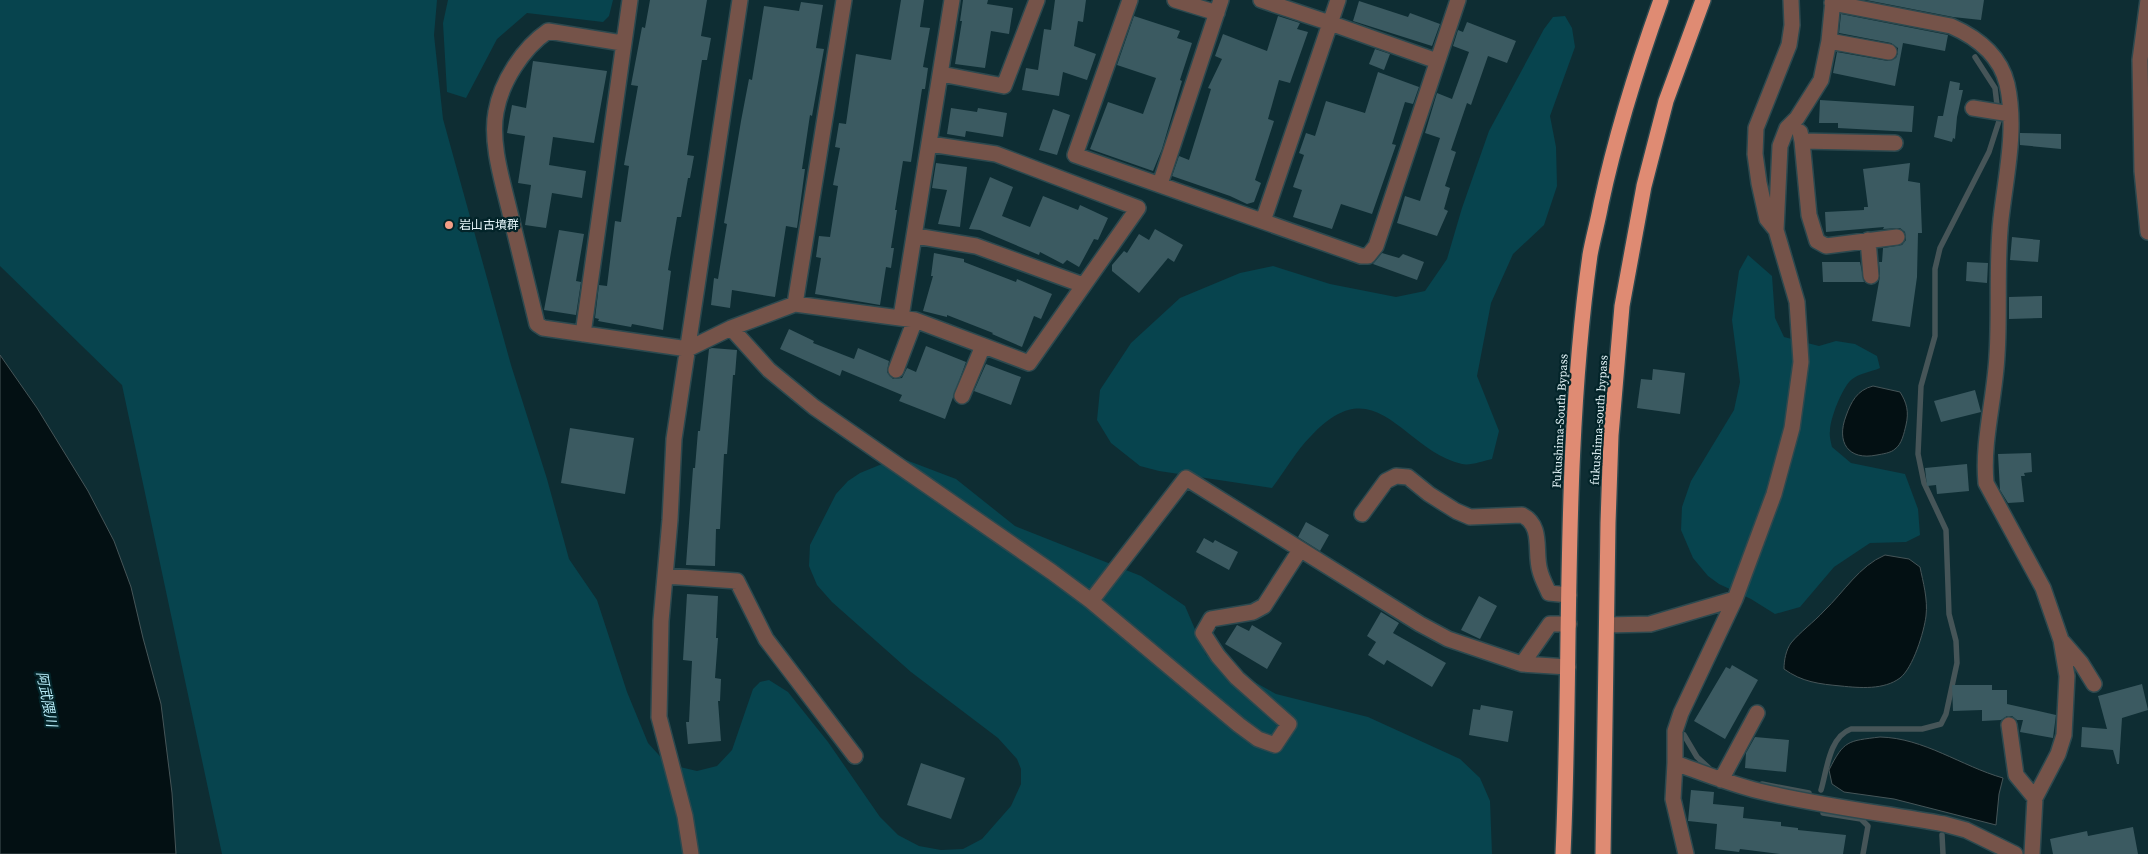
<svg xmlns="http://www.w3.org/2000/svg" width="2148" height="854" font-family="'Source Serif 4','Noto Sans JP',serif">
	<rect width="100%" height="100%" fill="#0e2d33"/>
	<path fill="#07444e" d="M0 0H437L434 35 443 119 511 365 547 479 569 559 597 600 627 692 648 743 667 764 697 771 717 766 732 750 753 689 760 682 769 680 788 692 828 742 880 817 898 835 919 846 941 850 963 849 982 839 1011 806 1021 784V769L1017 759 998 738 911 672 832 602 817 585 809 566 810 545 836 494 848 481 860 473 882 464 906 460 956 479 1015 526 1141 576 1185 606 1206 655 1276 694 1368 717 1460 759 1480 778 1490 801 1492 854H222L122 385 0 266Z
		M448 0H613L609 16 603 22 527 13 497 39 466 98 447 92 443 23Z
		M1565 16 1572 28 1575 47 1550 116 1556 147 1557 186 1544 225 1513 254 1491 303 1477 376 1499 431 1492 459C1483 461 1470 466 1462 464 1402 450 1376 366 1311 436 1296 451 1285 471 1272 488L1159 471 1140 466 1111 443 1097 420 1100 390 1131 343 1180 298 1240 273 1273 266 1330 284 1396 297 1425 291 1447 259 1462 208 1489 131 1544 29 1553 17Z
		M1748 255 1772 276 1775 318 1784 337 1819 346 1836 341 1855 344 1877 356 1880 368C1871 372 1859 373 1851 380 1842 388 1830 419 1830 431 1829 436 1831 442 1832 447L1851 463 1905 474 1918 509 1920 535 1906 542 1870 543 1834 567 1800 607 1775 614 1751 599 1719 584 1708 576 1693 558 1681 530 1682 507 1691 481 1734 410 1740 382 1732 320 1739 271Z"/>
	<path fill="#031013" stroke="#465558" d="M0 355 37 408 88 491 114 541 131 587 143 638 161 704 172 793 176 854H0Z
		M1873 386 1900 392C1907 403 1909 412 1906 425 1904 433 1902 444 1895 449 1891 453 1882 454 1877 455 1848 461 1836 442 1846 416 1851 402 1857 390 1873 386Z
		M1885 555 1909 559 1920 567C1923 582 1928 599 1926 616 1924 632 1913 668 1900 678 1884 690 1860 688 1841 686 1819 684 1802 682 1784 669 1784 660 1786 650 1791 643 1800 632 1814 622 1824 611 1844 592 1859 566 1885 555Z
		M1880 737C1924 738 1961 766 2003 778L1999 794 1996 825 1894 799 1844 792 1832 784 1829 770C1844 740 1848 741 1880 737Z"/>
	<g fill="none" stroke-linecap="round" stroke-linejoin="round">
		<path stroke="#465558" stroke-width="5.5" d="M1975 57 1995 88 1997 105
			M1684 735 1697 757 1709 768
			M1762 784 1809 793
			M1821 790C1827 770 1829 737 1851 729H1922L1941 724 1946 714 1957 663 1956 641 1949 614 1946 530 1924 483 1918 454 1921 386 1935 336V269L1940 248 1989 152 1999 121
			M1823 813 1861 819 1868 826 1863 854
			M1942 835 1943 854"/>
	</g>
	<path fill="#3b5a61" d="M650 0H707L701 36 711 38 707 60H702L687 155 694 156 690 178H688L681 217H677L668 270 671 271 663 330 632 324 631 327 598 321 599 319 595 318 599 285 607 286 615 221 621 222 629 166 624 165 638 86 631 85 642 27 645 28Z
		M901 0H924L920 27 930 28 923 67 928 68 925 89H922L911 162 903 161 895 210H897L891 248H894L891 268 886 267 880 305 815 294 821 258 816 257 819 236 830 237 838 186 833 185 840 148 835 147 839 123 846 124 856 54 891 60Z
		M963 0H988L987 4 1013 8 1009 34 991 31 985 68 955 64 962 21H960Z
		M1055 0H1086L1083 22 1078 21 1074 46 1096 54 1087 80 1063 72 1059 96 1022 90 1026 68 1038 70 1044 29 1051 30Z
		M1866 0H1984L1981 20 1953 17Z
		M1359 1 1408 17 1410 13 1440 24 1432 46 1353 21Z
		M801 2 823 5 816 48 824 49 812 116 810 115 802 169H805L797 228 786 226 775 297 732 290 730 308 711 305 714 278 718 279 727 224 724 223 741 121 749 79 752 80 764 6 799 11Z
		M1841 14 1948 35 1945 51 1903 43 1895 86 1833 73 1837 52 1888 61 1896 58 1898 53V48L1891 43 1839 33Z
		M1134 16 1180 31 1177 38 1192 43 1180 80 1182 81 1162 149 1153 171 1090 149 1108 102 1143 114 1156 78 1117 65Z
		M1278 16 1300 23 1297 29 1308 32 1290 83 1279 80 1268 119 1274 121 1255 180 1261 183 1254 202 1247 204 1230 196 1172 176 1179 156 1189 160 1211 89 1208 88 1222 59 1215 56 1223 34 1267 51Z
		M1467 22 1516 41 1507 63 1488 56 1471 105 1467 103 1451 150 1456 152 1445 186 1450 188 1444 209 1448 211 1437 236 1397 223 1405 196 1420 201 1440 138 1425 133 1437 93 1452 99 1469 52 1453 46 1458 30 1463 32Z
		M1375 49 1390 54 1384 70 1369 64Z
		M533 61 607 71 594 143 553 137 549 165 586 171 582 198 552 193 546 228 525 225 531 185 518 183 525 136 507 133 512 105 526 108Z
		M1378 72 1419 87 1413 104 1405 102 1392 144 1396 145 1372 214 1341 204 1332 229 1293 217 1302 190 1293 187 1304 155 1299 153 1306 133 1315 136 1326 101 1365 113Z
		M1950 81 1960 83 1959 90H1963L1957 117 1955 139 1953 138 1952 142 1934 137 1938 116H1943Z
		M1820 100 1914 106 1912 132 1838 128V123H1819Z
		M951 108 977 112 978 108 1007 113 1003 137 966 131 965 137 947 134Z
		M1053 109 1070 115 1057 155 1039 150Z
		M2020 133 2061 134V149L2020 145Z
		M936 163 967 167 960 227 938 224 947 190 932 188Z
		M1910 163 1908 181 1920 183 1922 233H1918L1917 277 1910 327 1872 321 1880 276 1879 262H1882L1883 248 1902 245 1906 240 1905 232 1900 228 1883 229 1884 227 1826 232 1825 212 1864 210V207H1868L1863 169Z
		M990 177 1013 187 1002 216 1030 227 1043 196 1078 210 1080 205 1108 218 1098 240 1094 239 1079 267 1067 260 1063 264 1040 252 1039 255 980 230 969 229Z
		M1155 229 1183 245 1174 262 1168 258 1139 293 1112 271V265L1124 251 1127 253 1139 234 1149 240Z
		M559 230 584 234 576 281 581 282 576 315 544 310Z
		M2012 237 2040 240 2038 262 2010 260Z
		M934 253 964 259V262L1016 282 1017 279 1052 294 1041 319 1034 316 1022 347 992 334 993 333 947 315V317L923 311 933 276H931Z
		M1382 253 1399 258 1403 254 1424 262 1417 280 1373 264Z
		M1822 262H1860L1864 282H1823Z
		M1967 262 1988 263 1987 283 1966 281Z
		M2042 296V318L2009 319V297Z
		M789 329 814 341 813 343 854 359 858 348 889 361 887 372 893 379 902 378 907 368 916 372 926 346 966 362 945 419 899 401 902 395 842 370 840 376 780 349Z
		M712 348 737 350 735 375H733L727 454H724L720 529H716L715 566 686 565 693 468H695L698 431H700L709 349Z
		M986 364 1021 377 1011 405 974 391Z
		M1653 369 1685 373 1680 414 1637 408 1641 379 1652 380Z
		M1975 390 1981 412 1941 422 1934 401Z
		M570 428 634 438 625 494 561 483Z
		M2031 453 2032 472 2024 473 2025 476H2021L2024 502 2008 503 2000 490 1998 454Z
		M1967 464 1969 491 1937 494 1936 485 1927 486 1925 468Z
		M1306 522 1329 535 1320 551 1298 537Z
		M1204 538 1213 543 1215 540 1238 552 1229 570 1196 552Z
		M687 594 718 596 716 638H718L715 678 721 679 720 701H718L721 741 688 744 686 722H689L692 661 683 660Z
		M1479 596 1497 606 1480 639 1461 630Z
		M1381 612 1399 623 1393 633 1446 663 1432 687 1387 660 1384 665 1368 655 1376 642 1367 636Z
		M1237 625 1249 631 1252 625 1282 643 1267 669 1225 644Z
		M1732 665 1758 680 1725 739 1694 721 1726 667 1730 669Z
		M2142 684 2148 710 2122 718 2119 764H2117L2113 750 2081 747 2082 727 2107 729 2098 696Z
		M1952 685H1992V690H2007V704L2056 715 2053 738 2020 732 2023 720H2017L2012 716H2007L2001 720 1982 721V710L1953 711Z
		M1481 705 1513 711 1508 742 1469 735 1473 709 1480 710Z
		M1755 737 1789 740 1786 772 1745 768 1746 753Z
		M921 763 965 778 951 819 907 805Z
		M1691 790 1714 792 1713 804 1744 807 1743 818 1781 822V826L1798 828V830L1846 835 1843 854H1780L1740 849 1739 852 1715 849 1717 824 1688 821Z
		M2133 827 2138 854H2053L2050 839 2087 831 2088 836Z"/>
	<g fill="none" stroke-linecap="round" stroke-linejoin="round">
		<g stroke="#2c494f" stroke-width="18">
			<path id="minor" d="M1130 0 1075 155 1361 256H1368L1376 246 1458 0
				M1175 0 1217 13
				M1261 0 1330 23 1437 61
				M1833 0 1829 41 1821 80 1797 118 1787 128 1780 146 1776 230 1797 302 1801 362 1792 428 1774 494 1735 599 1681 713 1675 731V763C1703 773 1730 784 1759 791 1820 806 1883 813 1944 824L1966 830 2015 854
				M2148 0 2140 60 2142 171 2148 232
				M1832 3 1951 26C1976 37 2000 55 2007 84 2017 129 2006 174 2001 219 1996 264 2000 310 1997 355 1995 398 1982 441 1986 483L2043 588 2061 640 2067 676 2064 735 2058 754 2035 798 2032 854
				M1829 41 1889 52
				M622 43 548 31C523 48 501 82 496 112 490 143 503 183 510 213 519 250 528 287 537 324L543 328 688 349 731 328 795 304 915 320 1029 363 1138 208 996 154 930 144
				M941 74 1004 86 1037 0
				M1973 108 2010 114
				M1800 132 1802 141 1895 143
				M1802 141 1809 215 1817 241 1826 246 1897 237
				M1160 184 1221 0
				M1263 221 1338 0
				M1776 230 1767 219 1759 183 1755 154 1756 128 1789 45 1792 25 1791 0
				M916 236 976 246 1083 285
				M1868 240 1871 276
				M795 304 844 0
				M901 317 952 0
				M731 328 769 370 814 407 1052 572 1091 601 1239 725 1258 739 1275 745 1289 724 1237 678 1218 656 1203 633 1211 619 1253 612 1264 606 1300 550
				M583 334 630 0
				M896 370 915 320
				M962 396 983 346
				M1362 514 1386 481 1396 476 1408 477 1429 494 1456 511 1470 517 1522 515C1544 526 1534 552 1540 571 1542 579 1546 586 1549 593L1569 595
				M665 576 737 581 766 639 855 756
				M1091 601 1186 478 1420 624 1448 639 1522 664 1568 667
				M1607 625 1650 624 1735 599
				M2061 640 2081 663 2094 684
				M1522 664 1550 624H1569
				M2009 725 2016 775 2035 798
				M1675 763 1673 799 1686 854
				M1721 780 1757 713
				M691 854 685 816 659 717 661 621 670 520 674 439 740 0"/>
		</g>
		<g stroke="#2c494f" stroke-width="18">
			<path id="highway" d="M1563 854C1572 654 1562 454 1590 255 1593 238 1598 221 1601 204 1616 134 1637 67 1661 0
				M1603 854 1608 523 1611 435 1622 306 1644 186 1666 101 1703 0"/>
		</g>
		<use href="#minor" stroke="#755349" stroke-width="15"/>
		<use href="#highway" stroke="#df8b73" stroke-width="15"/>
	</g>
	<circle fill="#f49e86" stroke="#032429" stroke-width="2" cx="449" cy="225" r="5"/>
	<g text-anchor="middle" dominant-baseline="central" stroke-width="4.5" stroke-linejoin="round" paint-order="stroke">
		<g font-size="12" fill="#e4f5f9" stroke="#032429" text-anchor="start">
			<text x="459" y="225">岩山古墳群</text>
		</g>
		<g font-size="12" fill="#e4f5f9" stroke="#032429">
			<text transform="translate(1599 420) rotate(-86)">fukushima-south bypass</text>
			<text transform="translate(1560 421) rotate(-87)">Fukushima-South Bypass</text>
		</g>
		<g font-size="14" font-style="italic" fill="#b6eaf6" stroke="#032429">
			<text transform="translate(47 699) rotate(79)">阿武隈川</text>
		</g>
	</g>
</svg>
